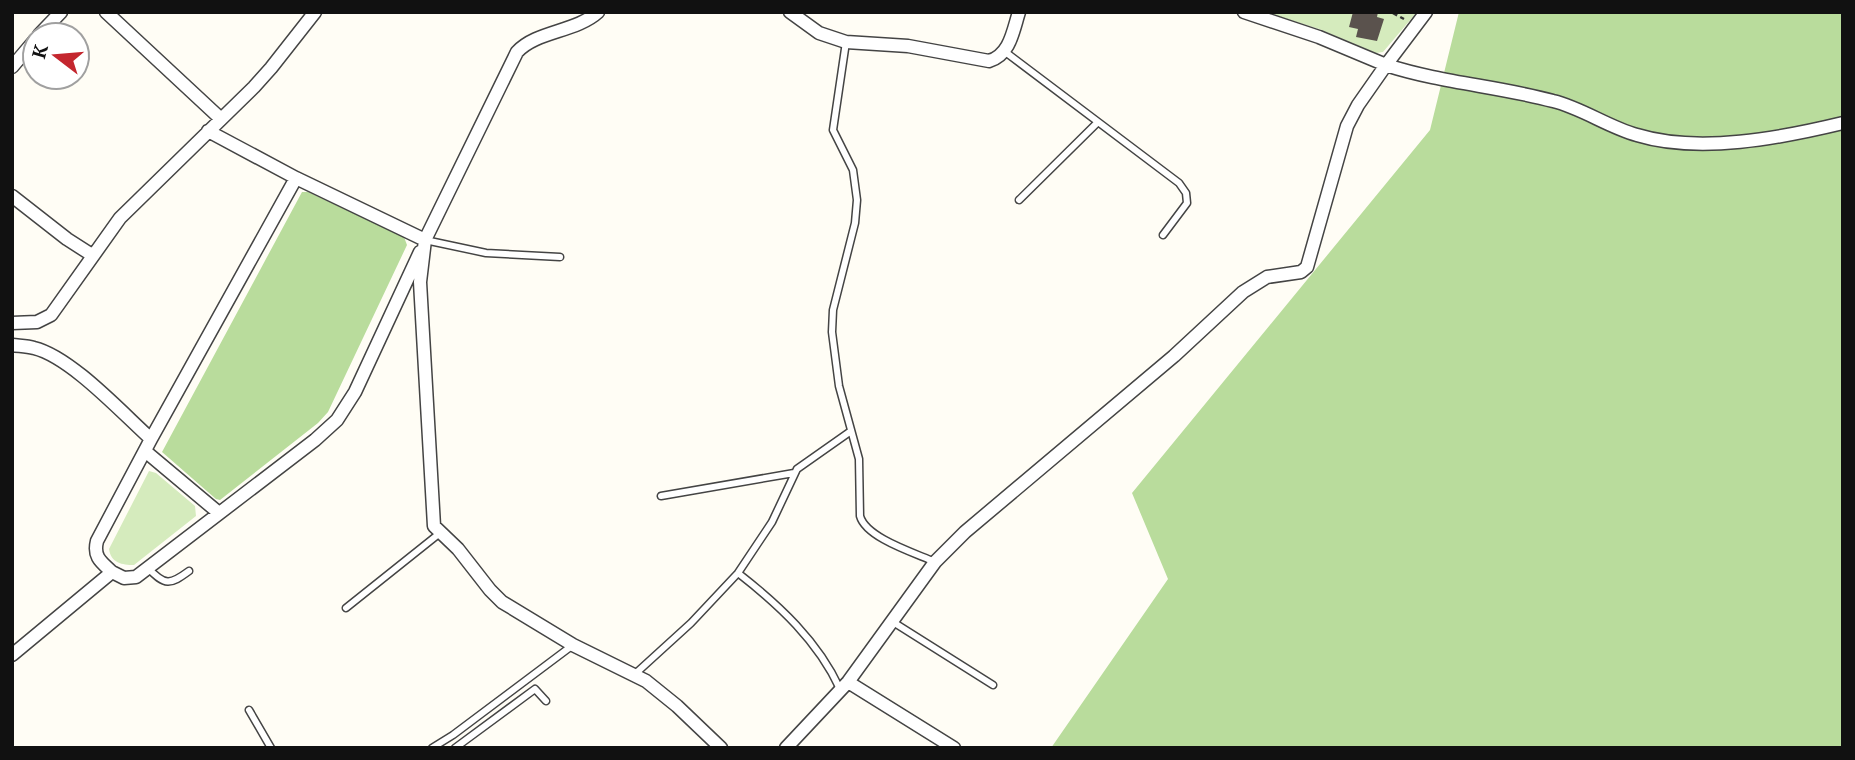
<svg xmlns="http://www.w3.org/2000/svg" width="1855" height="760" font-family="'PT Serif',serif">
	<rect width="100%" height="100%" fill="#fffdf5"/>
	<path fill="#d5ebbd" d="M1265 12H1417L1383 52 1376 53 1319 29Z
		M149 471 156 473 195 506 196 516 134 565C122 565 111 563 109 549Z"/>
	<path fill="#b9dc9c" d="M1459 12H1843V748H1051L1168 579 1132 493 1430 130Z
		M302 192H308L404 237 407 245 328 412 318 423 220 500 216 499 162 452Z"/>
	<path fill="#5a524d" d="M1353 12H1378L1377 17 1384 19 1377 41 1356 37 1358 29 1349 27Z"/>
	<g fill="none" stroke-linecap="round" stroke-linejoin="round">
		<g stroke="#444" stroke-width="9">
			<path id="service" d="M846 42 833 130 853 170 857 200 855 223 833 310 832 332 839 386 859 459 860 516C866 538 915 553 935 562
				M1004 51 1179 183 1186 193 1187 203 1163 235
				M1019 200 1098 122
				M425 240 486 253 560 257
				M661 496 794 473
				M148 568C165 586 170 585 189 571
				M738 573C779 605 818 641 840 689
				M346 608 440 533
				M893 622 993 685
				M635 674 691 623 738 573 772 522 797 469 851 431
				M249 710 271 748
				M432 748 453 735 573 645
				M455 748 535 689 546 701"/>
		</g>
		<g stroke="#444" stroke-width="15">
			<path id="minor" d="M106 12 221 119
				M790 12 819 33 846 42 908 46 989 61C1010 55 1013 31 1019 12
				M1426 12 1386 65C1442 83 1497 86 1553 101 1582 108 1608 127 1637 135 1699 154 1781 138 1843 123
				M39 35 61 12
				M12 67 35 40
				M296 178 425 240 517 52C536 31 576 32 598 12
				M12 196 67 239 92 255
				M425 240 420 282 434 526 458 549 490 590 502 602 573 645 646 681 677 706 721 748
				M12 323 37 322 51 315 120 218 254 87 271 68 315 12
				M12 345C19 346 27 346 34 348 71 357 122 413 151 439
				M145 451 219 513
				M112 572 124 578 136 577 315 440 337 420 355 392 420 252
				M12 655 112 572C101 562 93 557 97 541L151 439 296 178 208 131
				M848 682 954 748
				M786 748 848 682 935 562 965 532 1174 356 1243 292 1267 277 1301 272 1307 267 1347 126 1358 105 1386 65 1319 37 1244 12"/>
		</g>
		<path stroke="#333" stroke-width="2.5" stroke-dasharray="7 3.5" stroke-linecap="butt" d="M1391 12 1404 19"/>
		<use href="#service" stroke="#fff" stroke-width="6"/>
		<use href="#minor" stroke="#fff" stroke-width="12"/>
	</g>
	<rect width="1855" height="760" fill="none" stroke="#111111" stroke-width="28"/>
	<g transform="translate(56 56) rotate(286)"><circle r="33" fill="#ffffff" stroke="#a0a0a0" stroke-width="2"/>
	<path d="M0-5L12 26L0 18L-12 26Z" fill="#c4262e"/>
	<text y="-10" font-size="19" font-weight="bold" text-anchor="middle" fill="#111111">K</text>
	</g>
</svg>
